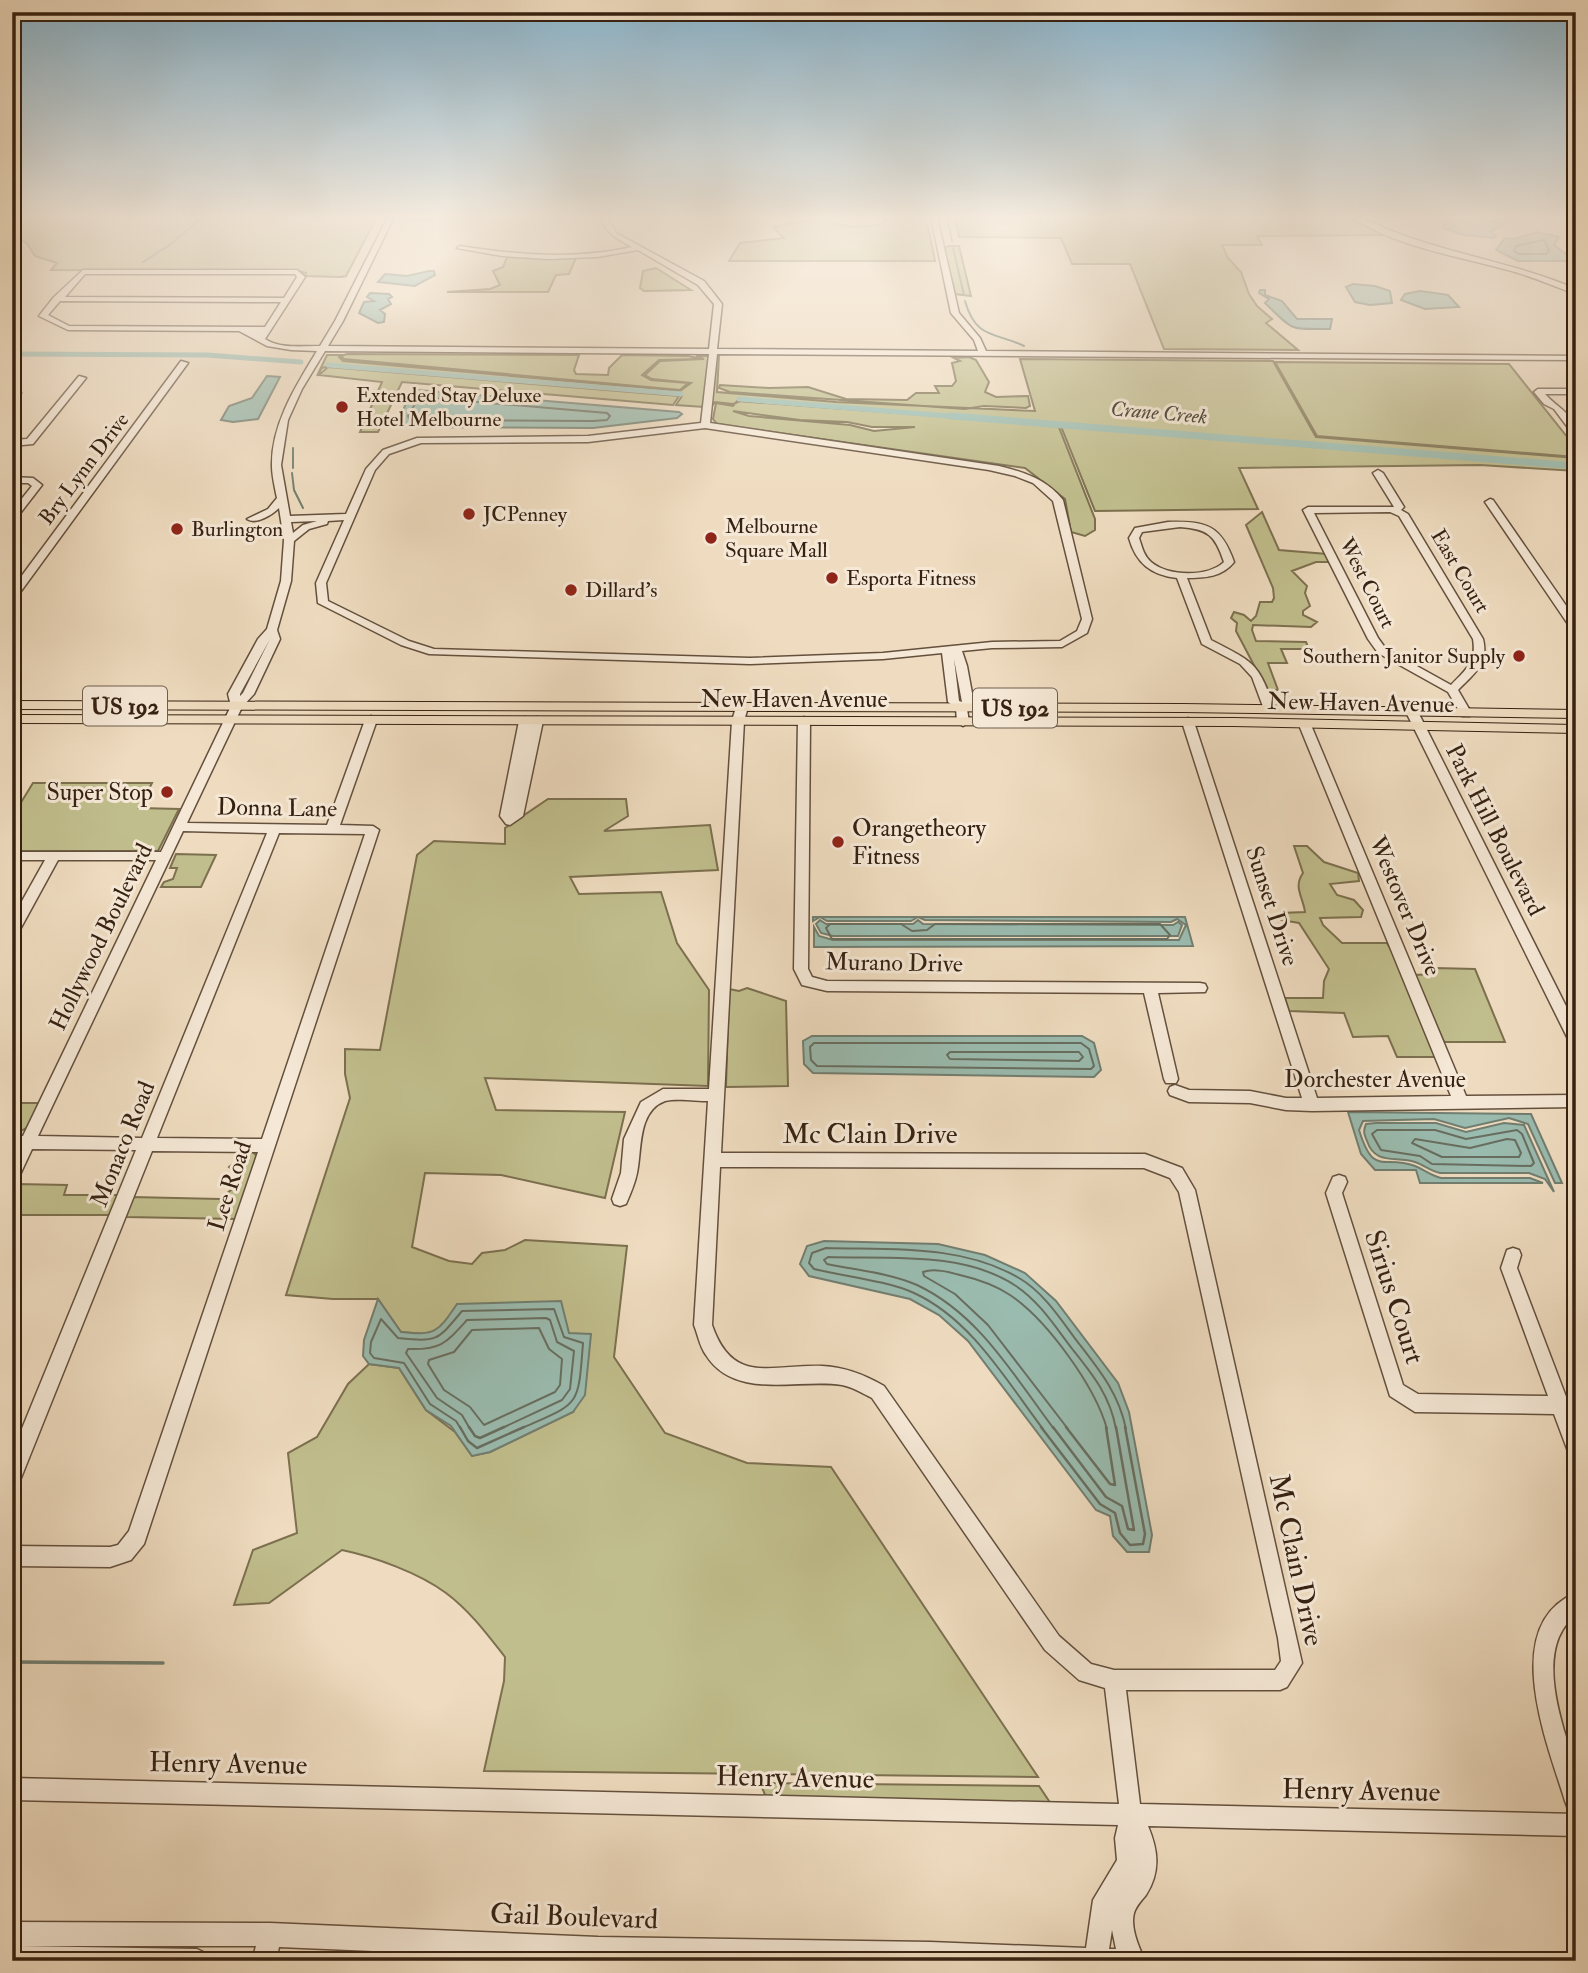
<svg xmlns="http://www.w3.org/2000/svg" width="1588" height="1973" font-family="'IM FELL Double Pica',serif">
	<rect width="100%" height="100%" fill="#efdcc0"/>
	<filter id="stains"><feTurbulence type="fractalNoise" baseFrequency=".00286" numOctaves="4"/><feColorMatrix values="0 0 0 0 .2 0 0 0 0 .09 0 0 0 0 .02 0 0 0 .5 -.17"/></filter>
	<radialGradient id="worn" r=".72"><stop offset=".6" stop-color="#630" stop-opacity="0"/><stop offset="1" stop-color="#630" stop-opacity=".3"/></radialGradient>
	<path fill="#c1be8d" stroke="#7c704f" stroke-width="2" fill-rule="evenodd" d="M12 217H377L346 276 341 277 305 276 306 273 298 271 51 270 57 263 35 256 27 243 12 235Z
		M408 217H588L406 220Z
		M887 217H926L935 261H729L740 243 784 238 773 227 816 218H828L835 224 855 227 883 224Z
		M955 217H1347L1388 235 1257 236 1262 245H1222L1228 258 1241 272 1249 294 1257 306 1272 319 1266 323 1298 350 1164 349 1130 264H1072L1061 238 959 237Z
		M948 246H959L971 296 955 294 944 250Z
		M514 255 576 258 569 274 556 275 548 292H447L490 289 500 285 493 271 503 267 507 257Z
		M656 268 691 290 644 291 640 288 643 271Z
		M347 354 579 355 574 370 576 374 608 375 609 368 622 355 688 356 702 359 659 360 642 375 651 380 688 383 680 390 344 359 341 356Z
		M327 355H341L339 357 343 361 680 391 691 383 652 379 645 375 660 361 704 359 696 356H710L704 407 676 405 682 396 680 394 329 366 322 368 317 376Z
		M716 356H719L717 392 836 402 1035 411 1020 359 1273 361 1316 437 1576 458V471L1480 465 1239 468 1258 509 1095 511 1060 424 743 400 733 404 715 402 710 408Z
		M969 357 976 360 989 382 985 392 996 397 1028 396 1030 406 1026 408 984 406 965 409 730 392 719 388 720 385 769 388 808 387 846 399 907 400 916 393H939L935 386H952L956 381 952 363 960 361 954 358Z
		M1275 362 1509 364 1576 448V457L1317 436Z
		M328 367 679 396 673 405 402 382 378 432H360L382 382 319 375Z
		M737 401 1058 425 1095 519V530L1085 536 1071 532 1065 499 1025 468 717 424 713 419 716 403 733 406ZM733 411 800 420 847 422 872 427H915L874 431 850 425 749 416Z
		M1262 512 1279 550 1327 554 1332 562H1316L1292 571 1307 586 1305 593 1310 606 1303 611V615L1317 622 1311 627 1253 625 1252 630 1256 641 1306 642 1309 649H1281L1287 663H1268L1278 690H1267L1236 631 1237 623 1231 618 1234 612 1244 615 1251 621 1256 616 1260 602H1272L1274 598 1273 588 1246 525Z
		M33 783H152L139 808 179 809 158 851H12V817Z
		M548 799H626L628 816 604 831 710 825 718 870 570 877 579 894 661 892 677 943 709 990 708 1086 485 1078 496 1110 625 1112 605 1198 501 1175 425 1173 412 1247 449 1261 472 1264 482 1253 505 1250 525 1240 627 1246 614 1357 665 1433 747 1463 831 1467 1038 1777 484 1771 504 1681 505 1657C487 1634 470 1611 446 1593 419 1573 375 1557 342 1550L269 1603 234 1605 253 1550 297 1533 288 1453 317 1437 348 1384 369 1364 399 1368 426 1410 455 1432 472 1456 490 1452 573 1412 439 1330 425 1334 401 1332 378 1299H333L286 1295 350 1098 345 1074V1049L380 1050 417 855 434 841 505 844V828Z
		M1294 846H1307L1324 862 1358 873 1359 881 1330 884 1337 895 1354 900 1363 910 1361 917 1320 918 1323 925 1342 943H1387L1399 963 1439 1057H1397L1388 1036 1353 1037 1344 1013 1289 1011 1285 998H1323L1324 981 1329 969 1299 923 1281 920 1280 913 1305 912C1303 897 1293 887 1303 873Z
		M176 854 216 855 201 887H161L164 882 173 879 177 868H170Z
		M1435 968 1475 969 1505 1042H1444L1414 975 1434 974Z
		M747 988 786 1001 788 1086 726 1087 729 989 739 991Z
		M12 1103H40L28 1127 12 1136Z
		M251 1150 256 1155 255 1165 237 1219 126 1217 132 1197 220 1199 237 1185 234 1171 229 1167Z
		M16 1184 67 1185 64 1195H119L111 1215H12V1192Z
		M760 1783 1039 1786 1051 1804 766 1797Z"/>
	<path fill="#9abcb0" stroke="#727e70" stroke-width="2" d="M1463 217 1504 223 1501 227 1490 232 1496 236 1493 238 1464 235 1443 228V222Z
		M1537 232 1559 237 1554 245 1569 256 1576 258V261H1518L1496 250 1505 238 1514 239Z
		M429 271H434L435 275 415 286 378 282 385 274 407 276Z
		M1353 284 1375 286 1390 291 1392 303 1370 305 1355 302 1346 287Z
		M1260 290H1265V295L1282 301 1297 319H1332L1330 329C1288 329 1295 332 1265 303L1269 299 1259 293Z
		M1420 291 1448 295 1459 307 1425 309 1401 300 1405 294Z
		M370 293 389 294 392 297 388 299 391 304 380 310 385 314 384 322 378 323 359 313 364 302 374 301 367 297Z
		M267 376 280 377 258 419 233 422 221 420 229 406 252 398Z
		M417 390 679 412 682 414 677 418 593 428 401 427 397 424 411 392Z
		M813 917H1185L1193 946 814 947V927L819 936 833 940H1179L1186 925 1177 919 1171 922 925 920 918 917 911 921H827L820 917 813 921Z
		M820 920 826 924H913L918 920 923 924 1173 925 1178 922 1182 925 1178 936H833L821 933 816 924Z
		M812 1036H1082L1094 1043 1101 1070 1094 1077 813 1073 804 1064 803 1041Z
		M1348 1112 1531 1114 1562 1183H1555L1528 1124 1509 1118 1465 1128 1434 1119 1363 1121 1359 1130C1374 1178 1383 1154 1415 1166 1425 1170 1430 1175 1441 1178H1530L1543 1183H1420L1416 1170H1375L1361 1154Z
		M1376 1123H1436L1466 1132 1504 1123 1524 1125 1554 1192 1545 1179 1529 1173H1440C1430 1171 1424 1165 1415 1162 1395 1156 1375 1165 1367 1141 1364 1134 1363 1131 1366 1124Z
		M824 1241 938 1244 985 1255 1025 1273 1056 1301 1118 1383 1129 1412 1152 1535 1149 1552H1127L1113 1536 1110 1516 1096 1510 968 1341 939 1315 910 1299 809 1276 800 1264 807 1246Z
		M378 1299 401 1332C436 1336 438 1332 457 1304L561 1301 569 1333 591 1334 585 1395 573 1412 490 1452 472 1456 451 1426 426 1410 399 1368 369 1364 363 1356 364 1340Z"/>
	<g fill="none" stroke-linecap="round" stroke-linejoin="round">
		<path stroke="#686e60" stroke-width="2" d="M1544 240 1549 250 1546 254H1519L1514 251 1516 246Z
			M419 397 607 413 610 416 607 420 593 421 410 420 408 416Z
			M830 924H901L912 931 927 930 935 924H1160L1170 935 1167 939H832L826 928Z
			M814 1043H1081L1089 1049 1094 1066 1091 1069 817 1066 811 1060 810 1047Z
			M950 1052H1079L1083 1057 1079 1061 950 1059 947 1055Z
			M1377 1130H1435L1466 1139 1517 1130 1522 1134 1534 1163 1531 1166 1432 1164 1420 1156 1381 1150 1372 1134Z
			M1415 1139 1470 1148 1507 1139 1515 1140 1521 1153 1519 1157H1442L1412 1143Z
			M539 1328 549 1349 562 1359 560 1385 555 1392 484 1425 470 1407 444 1390 428 1364 429 1360 454 1352 472 1330Z
			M461 1429 456 1421 430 1404 404 1363 374 1358 370 1353 371 1342 381 1319 398 1338C438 1342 437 1341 462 1311L554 1309 564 1337 583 1343C578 1409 580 1402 520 1429
			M470 1429 462 1415 437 1398 406 1353 408 1349C441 1350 446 1343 467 1320L546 1318 550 1320 557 1342 574 1351 570 1389 562 1400 500 1429
			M1043 1429C1006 1380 971 1319 914 1293 888 1281 843 1276 814 1269L809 1263 812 1253 826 1248C891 1250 961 1244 1019 1278 1045 1293 1063 1323 1080 1345 1101 1372 1119 1395 1126 1429
			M1054 1429C1014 1376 979 1314 917 1285 890 1273 856 1270 827 1264L824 1260 828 1257C888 1259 964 1251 1016 1286 1040 1302 1056 1328 1073 1350 1093 1375 1110 1396 1116 1429
			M1068 1429 988 1325 955 1294 924 1276 923 1272C934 1268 949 1272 960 1275 977 1279 995 1285 1010 1295 1047 1320 1095 1386 1107 1429"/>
		<path stroke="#686e60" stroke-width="2.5" d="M460 1427 468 1441 477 1448 524 1427
			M469 1427 475 1436 480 1438 504 1427
			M1041 1427 1100 1504 1115 1513 1120 1533 1130 1545 1143 1544 1145 1534 1125 1427
			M1053 1427 1106 1497 1122 1506 1128 1529 1134 1530 1116 1427
			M1066 1427 1110 1484 1115 1485 1106 1427"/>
		<path stroke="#727e70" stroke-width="2" d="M947 217 952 241
			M953 248 964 295
			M143 262 171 244 202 217
			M965 301C976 340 996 332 1024 346
			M293 448V468
			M292 473 294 490 303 508"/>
		<path stroke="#727e70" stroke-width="3.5" d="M12 1662 163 1663"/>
		<path stroke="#9abcb0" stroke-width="5" d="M12 354 207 355 301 362
			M328 365 681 394
			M739 399 973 418"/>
		<path stroke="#9abcb0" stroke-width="7" d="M951 416 1576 466"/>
		<g stroke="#64503d" stroke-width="3">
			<path id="minor" d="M388 217H394L343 321 328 346 709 349 714 304 698 285 638 250 597 257 549 259 502 256 457 248 460 246C517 255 576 260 632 247 618 239 605 233 601 217H607L616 233 704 281 722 304 717 349 978 351 974 340 951 313 931 217H937L959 313 980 338 986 351 1576 356V360L717 354 710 423 999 466C1024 472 1046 479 1063 500L1092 619 1087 633 1062 647 992 648 962 651 967 666 974 704 967 709 969 722 963 726 957 722 956 708 948 702 942 653 883 659 750 664 429 654 401 645 318 603 316 583 344 520 328 521 327 524 309 529 294 541 291 581 277 630 280 639 254 694 242 707 187 823 327 825 365 720 371 716 377 720 340 825 373 826 379 830 144 1544 131 1560 110 1567 12 1566V1546L110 1547 118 1545 129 1531 258 1152 152 1151 19 1483 12 1485V1453L136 1150 32 1149 18 1179 12 1181V1157L16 1149 12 1148V1136H23L156 860H58L17 935 12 937V919L45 860H12V852H161L231 706 228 694 258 639 267 629 281 581 284 540 279 508C272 515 256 525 247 519L268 509 277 498C275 488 272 476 272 466 271 424 297 384 317 351L291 350 267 346 239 331 68 330 39 316 54 297 83 270H297L305 277 265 339C279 349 303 346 320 346L335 321ZM85 274H295L297 277 284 298 65 297ZM60 301 281 302 265 327 69 326 48 315ZM325 351 709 354 701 423 588 436 417 438 383 450 366 469 346 514 290 516 281 465 288 420 302 389ZM705 428 989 470 1015 476 1033 483 1053 501 1082 619 1077 631 1060 641 992 642 883 653 750 658 434 649 409 641 328 601 326 583 375 470 389 454 421 443 588 442ZM317 521 303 525 293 533 291 522ZM270 639 243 693 240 696V694ZM954 659 962 702 959 701ZM183 831 267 833 142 1138 38 1136ZM279 833 365 834 262 1139 157 1138Z
				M1353 217H1361C1429 252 1506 259 1576 289V294C1555 287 1536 278 1515 272 1464 257 1396 248 1353 217Z
				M12 262 16 264V268L12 270Z
				M181 361 188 363 16 598 12 599V589Z
				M79 376 86 378 33 444 12 446V440L27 439Z
				M1576 389V394H1545C1559 410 1576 413 1576 439L1569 433V429L1554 409 1544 404 1534 392 1538 389Z
				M17 390 21 393 12 400V393Z
				M1378 470 1383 473 1404 507 1401 510 1408 514 1483 639C1489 663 1474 674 1458 690L1472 714 1470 716H1462L1448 692 1378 653 1368 639 1303 510 1308 507H1394L1373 473ZM1390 512 1399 516 1473 639C1477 661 1466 670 1451 685L1386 649 1378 638 1314 513Z
				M12 477 33 478 42 485 15 520 12 521V511L32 486 28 483H12Z
				M1490 499 1493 500 1576 620V631L1572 630 1485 502Z
				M1168 522C1206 521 1221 525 1234 562 1222 577 1205 578 1187 578L1211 640C1255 663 1258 662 1275 710L1273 712H1265L1252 677 1240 664 1202 644 1177 578C1151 575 1136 563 1129 538L1135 528ZM1180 527C1208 529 1215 535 1224 562 1208 577 1169 577 1151 562 1144 556 1142 547 1139 538L1142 532Z
				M742 704 748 707 744 721 721 1153 1145 1154 1182 1168 1195 1190 1302 1663 1287 1687 1280 1690H1126L1140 1804 1576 1814V1836L1148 1826C1158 1850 1161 1871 1146 1895 1142 1900 1136 1906 1134 1913 1130 1928 1139 1947 1145 1961H609L443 1954V1961H419L420 1953 279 1947 276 1961H252L256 1946H20L197 1949 205 1953 209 1961H12V1922L270 1923 598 1937 930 1942 1086 1948 1093 1900 1117 1860 1115 1838 1118 1825 12 1800V1778L1119 1804 1105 1688 1079 1680 1045 1650 872 1398C862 1393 853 1387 842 1385 798 1378 735 1401 706 1355 700 1347 698 1335 694 1325L708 1101C696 1101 677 1098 665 1101 637 1111 642 1151 637 1173 635 1183 630 1195 626 1204L620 1206 614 1204 612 1199 621 1173 624 1139 641 1102 663 1089H709L732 721 736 707ZM720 1167 1144 1168 1170 1178 1179 1192 1278 1638 1281 1661 1275 1670H1114L1091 1664 1059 1636 884 1386C865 1375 845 1367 822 1366 771 1364 733 1386 712 1325ZM1112 1930 1116 1949H1109Z
				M1413 710 1419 714 1576 1026V1047L1571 1045 1569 1041 1407 714Z
				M525 717 531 721 526 747 531 721 537 717 543 721 523 816 510 825 506 824 500 816 519 721Z
				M804 717 810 721 808 969 812 977 827 981 1200 983 1205 984 1207 988 1205 992 1158 993 1178 1079 1176 1083H1166L1164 1079 1144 993 827 991 802 985 794 969 798 721Z
				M1188 718 1194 722 1317 1098 1451 1096 1299 725 1305 721 1311 725 1466 1096 1576 1095V1107L1312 1111 1286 1110 1250 1103 1189 1102 1170 1095 1168 1091 1170 1087 1175 1085 1189 1090 1250 1091 1286 1098H1302L1182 722Z
				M1339 1175 1345 1177 1347 1182 1342 1193 1403 1385 1418 1394 1548 1396 1501 1268 1507 1250 1513 1248 1519 1250 1521 1255 1517 1268 1576 1423V1457L1569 1454 1554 1414 1415 1412 1390 1396 1326 1193 1333 1177Z
				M1576 1593V1615C1540 1642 1555 1701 1566 1737 1569 1747 1574 1758 1576 1768 1578 1782 1576 1798 1576 1812L1568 1809 1565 1801C1548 1745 1498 1625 1576 1593Z"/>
		</g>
		<g stroke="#362111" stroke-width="2">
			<path id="major" d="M12 701 1183 704 1576 710V718L1183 712 12 709Z
				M12 715 1233 718 1576 725V733L1233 726 12 723Z"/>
		</g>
		<use href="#minor" fill="#f5e8d6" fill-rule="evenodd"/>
		<use href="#major" fill="#efdcc0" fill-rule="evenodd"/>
	</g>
	<linearGradient id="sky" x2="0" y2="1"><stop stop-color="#89b7d2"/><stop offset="0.44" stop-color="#f8efe3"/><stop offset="1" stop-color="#f8efe3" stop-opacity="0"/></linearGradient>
	<rect width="1588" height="493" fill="url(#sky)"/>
	<g fill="#8f2418" stroke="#f5e8d6" stroke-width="2.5">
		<circle cx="342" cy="407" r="7"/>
		<circle cx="469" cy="514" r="7"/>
		<circle cx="177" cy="529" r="7"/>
		<circle cx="711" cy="538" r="7"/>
		<circle cx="832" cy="578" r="7"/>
		<circle cx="571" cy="590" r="7"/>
		<circle cx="1519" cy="656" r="7"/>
		<circle cx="167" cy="792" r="7"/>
		<circle cx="838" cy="842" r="7"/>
	</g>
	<g text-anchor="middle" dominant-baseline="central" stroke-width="6" stroke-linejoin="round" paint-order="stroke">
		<g font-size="21" fill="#362111" stroke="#f5e8d6" text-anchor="start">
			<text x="356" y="395">Extended Stay Deluxe<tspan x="356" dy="24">Hotel Melbourne</tspan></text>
			<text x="483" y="514">JCPenney</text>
			<text x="725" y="526">Melbourne<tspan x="725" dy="24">Square Mall</tspan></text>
			<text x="191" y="529">Burlington</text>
			<text x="846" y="578">Esporta Fitness</text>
			<text x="585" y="590">Dillard's</text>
			<text x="1505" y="656" text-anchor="end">Southern Janitor Supply</text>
		</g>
		<g font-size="21" font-style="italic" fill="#545041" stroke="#f5e8d6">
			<text transform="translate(1159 413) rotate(5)">Crane Creek</text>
		</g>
		<g font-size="21" fill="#362111" stroke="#f5e8d6">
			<text transform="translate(84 469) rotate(-53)">Bry Lynn Drive</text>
			<text transform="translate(1460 571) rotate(59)">East Court</text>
			<text transform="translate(1367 583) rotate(63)">West Court</text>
		</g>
		<g fill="#f5e8d6" stroke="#6f5d4c" stroke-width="2">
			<rect x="83" y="686.5" width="84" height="39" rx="5"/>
			<rect x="973" y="688.5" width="84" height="39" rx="5"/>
		</g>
		<g font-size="23" font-weight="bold" fill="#362111">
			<text x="125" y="706">US 192</text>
			<text x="1015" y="708">US 192</text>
		</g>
		<g font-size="24" fill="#362111" stroke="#f5e8d6">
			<text x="794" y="699">New Haven Avenue</text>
			<text transform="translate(1361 703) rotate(1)">New Haven Avenue</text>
			<text transform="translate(277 808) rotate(1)">Donna Lane</text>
			<text transform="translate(1495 830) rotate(63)">Park Hill Boulevard</text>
			<text transform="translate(1272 906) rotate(72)">Sunset Drive</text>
			<text transform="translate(1405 906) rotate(67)">Westover Drive</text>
			<text transform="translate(101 937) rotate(-64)">Hollywood Boulevard</text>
			<text transform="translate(894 963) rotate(1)">Murano Drive</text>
			<text x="1375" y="1079">Dorchester Avenue</text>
			<text transform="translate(123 1144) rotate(-68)">Monaco Road</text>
			<text transform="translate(230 1186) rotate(-72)">Lee Road</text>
		</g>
		<g font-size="24" fill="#362111" stroke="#f5e8d6" text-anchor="end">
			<text x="153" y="792">Super Stop</text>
			<text x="852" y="828" text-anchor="start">Orangetheory<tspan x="852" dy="28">Fitness</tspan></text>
		</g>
		<g font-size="28" fill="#362111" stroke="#f5e8d6">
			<text x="870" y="1134">Mc Clain Drive</text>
			<text transform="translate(1394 1297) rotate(72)">Sirius Court</text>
			<text transform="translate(1296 1560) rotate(78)">Mc Clain Drive</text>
			<text transform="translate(228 1764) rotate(1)">Henry Avenue</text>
			<text transform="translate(795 1778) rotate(1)">Henry Avenue</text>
			<text transform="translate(1361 1791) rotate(1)">Henry Avenue</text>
			<text transform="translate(574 1917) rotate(2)">Gail Boulevard</text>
		</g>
	</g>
	<rect width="1588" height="1973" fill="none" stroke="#efdcc0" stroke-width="42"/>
	<rect x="14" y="14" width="1560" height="1945" fill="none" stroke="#362111" stroke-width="3.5"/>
	<rect x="21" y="21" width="1546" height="1931" fill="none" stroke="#362111" stroke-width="2"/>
	<rect width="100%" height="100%" filter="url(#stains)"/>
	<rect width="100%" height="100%" fill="url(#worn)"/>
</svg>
